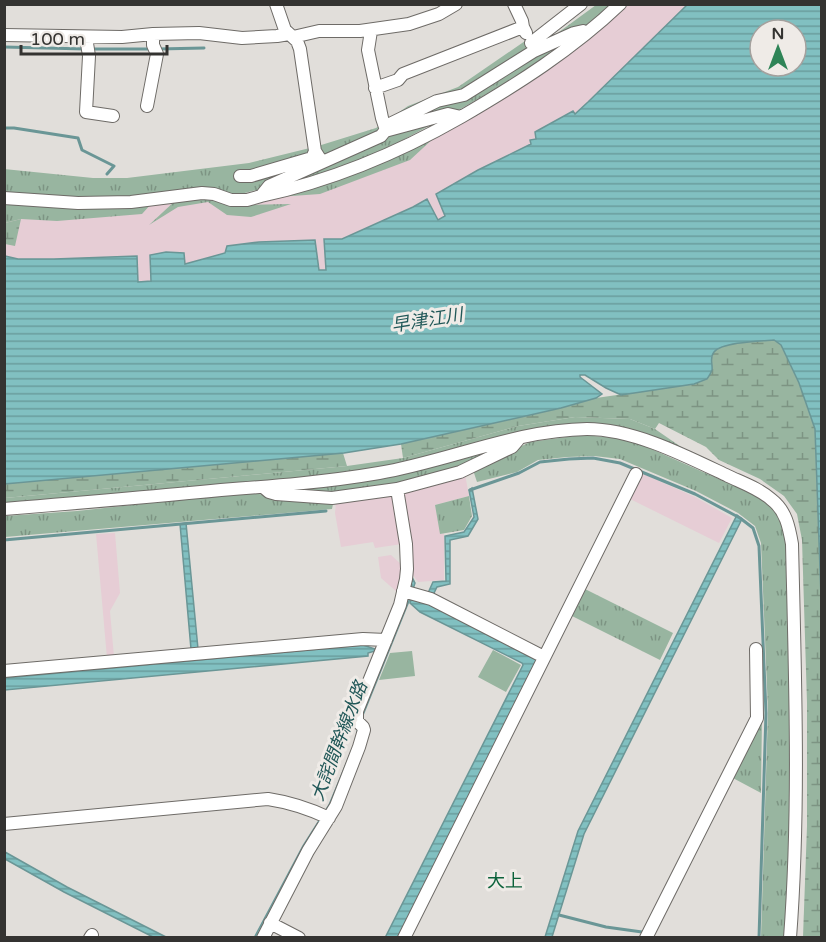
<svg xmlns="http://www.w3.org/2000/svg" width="826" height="942" font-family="'Varela Round','Noto Sans JP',sans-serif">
	<defs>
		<pattern id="grass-tufts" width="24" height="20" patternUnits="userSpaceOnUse" patternTransform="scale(1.5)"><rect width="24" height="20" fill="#98b5a0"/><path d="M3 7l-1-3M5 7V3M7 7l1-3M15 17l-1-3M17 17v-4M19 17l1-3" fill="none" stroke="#7d9483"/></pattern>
		<pattern id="wetland-marsh" width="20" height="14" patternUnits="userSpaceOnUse" patternTransform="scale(1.5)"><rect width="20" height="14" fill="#98b5a0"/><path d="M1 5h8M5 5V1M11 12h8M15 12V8" fill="none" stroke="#7d9483"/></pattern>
		<pattern id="water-rules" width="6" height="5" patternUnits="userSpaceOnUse" patternTransform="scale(1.5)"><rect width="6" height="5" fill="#81c0c1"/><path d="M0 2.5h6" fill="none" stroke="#6a9d9d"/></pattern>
	</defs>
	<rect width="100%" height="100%" fill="#e1deda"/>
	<path fill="#e6cdd5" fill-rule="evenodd" d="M626 5H821V129L530 284 5 343V202L207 195 231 205 331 182 582 43ZM760 30H796V66H760Z
		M641 473 695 497 732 518 719 543 628 498Z
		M465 474 469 496 435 505 441 534 444 533V580L418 582 410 571 401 495 424 483Z
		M395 494 402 544 375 548 373 542 341 547 335 513 336 502Z
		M115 533 120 593 110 611 114 657 107 658 96 534Z
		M391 555 403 566 397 592 381 578 378 557Z"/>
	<path fill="url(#grass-tufts)" d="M596 5H611L594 19 524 72 464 107 401 141 342 168 237 195 80 199 5 193 4 169 93 178H127L249 163 318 146 376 128 408 106 458 87 525 41 530 57 544 43Z
		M436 136 410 160 320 194 278 197Z
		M207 195 247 205 291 204 251 217 227 215 208 202 178 207 149 225 176 200Z
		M4 203H152L142 214 57 221 21 219 5 223Z
		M575 417 630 419 655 429 684 449 603 425 403 464 329 475 5 504V498L347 466 403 458 518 426Z
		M581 435 629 439 757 496 778 513 787 542 792 703 787 937H761L768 711 761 543 755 526 738 513 696 491 620 459 594 456 567 457 538 460 517 472 477 482 473 470 530 442Z
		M501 446 456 471 381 487 325 494 274 489Z
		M252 492 267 496 333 504 332 509 5 537V516L77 511Z
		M469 496 472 516 464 530 440 534 435 505Z
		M583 588 673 633 660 660 570 615Z
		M762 715 761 793 731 777Z"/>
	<path fill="url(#wetland-marsh)" d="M21 219 15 246 5 244V223Z
		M774 340 781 345 799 383 815 429 822 597 821 937H803L807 826V703L802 540 797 514 784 496 760 479 719 460 706 447 659 423 655 429 630 419 575 417 518 426 403 458 401 444 561 408 596 398 694 384 712 370C711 363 710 356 715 351 725 341 760 341 774 340Z
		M343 453 347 466 5 498V478L137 471Z"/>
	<path fill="#98b5a0" d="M493 650 521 665 506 692 478 677Z
		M412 651 415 676 379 680 390 653Z"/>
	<path fill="url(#water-rules)" stroke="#6a9696" stroke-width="1.5" fill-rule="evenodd" d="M688 4 821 5V597L815 429 799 383 781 345 774 340C761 341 722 342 714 352 709 358 713 364 712 370 711 373 709 376 707 379L694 384 621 395 606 388 585 375H580V377L602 394 596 398 561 408 401 444 344 453 5 484V256L18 259H54L137 256 138 282 151 281 150 255 166 252 184 253 185 264 225 253 227 246 259 242 315 240 319 270H326L324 239H342L413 207 427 199 438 220 445 216 436 194 478 170 531 144 530 140 536 139 535 132 573 111 575 114 588 102ZM760 30H796V66H760Z
		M472 488 478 519 468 536 450 540V584L437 587 433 595 428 593 433 582 446 581 445 536 464 532 474 517 469 490Z
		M737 515 742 519 584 834 552 937H545L578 831Z
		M186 523 198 649H191L180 524Z
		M412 577 415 583 409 601 361 720 358 742 331 806 258 937 254 938 303 846 329 805 356 740 359 718 410 589 412 585 409 579Z
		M411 600 427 602 536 658 537 662 398 937 385 938 523 665 522 663 420 612 410 603Z
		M363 645 375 649V651L368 653V656L5 690V678Z
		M5 852 67 887 166 937H153L64 892 5 859Z"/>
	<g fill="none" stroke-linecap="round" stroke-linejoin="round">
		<path stroke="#6a9696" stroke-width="3" d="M4 47 86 49
			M92 49H152
			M158 49 204 48
			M4 128H14L78 138 82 150 114 166 107 174
			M470 490 519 473 540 462 569 459 593 458 620 463 695 494 740 518 753 528 759 546 766 713 759 938
			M4 540 326 511
			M559 915 606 927 642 932"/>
		<g stroke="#6e6b67" stroke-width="14">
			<path id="street" d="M276 4 285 30 297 41 300 49 315 151 322 162
				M514 4 522 21 523 27 526 33
				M371 31 368 50 382 118 385 127
				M4 35 122 37 153 34 199 33 242 38 277 36 289 34
				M86 37 89 56 86 112 113 116
				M293 37 319 31H360L409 24 439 14 456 4
				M531 43 581 4
				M375 88 398 80 403 74 523 27
				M147 106 157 54 153 45V34
				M392 123 437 101 464 95 534 51 574 33 583 31
				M240 176H251L312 158 315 151
				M261 196C330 181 400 152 461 117
				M4 198 78 203 131 202 202 193 214 194 231 200H247L261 196 269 186 381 136 385 131 448 114 461 117C516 85 573 49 620 4
				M263 487 269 492 276 494 332 498 397 489
				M4 509C77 503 149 497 221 490 274 486 327 482 379 473 449 461 516 430 587 429 634 429 686 456 728 476 743 483 760 489 772 500 786 511 789 527 792 544 795 675 800 807 790 938
				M403 591 431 599 544 657
				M4 671 363 639 386 640
				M4 824 268 799C288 802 310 809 329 818
				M270 923 299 938
				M90 938 92 935
				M263 938 308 851 336 806 359 747 364 730 363 727 357 721V711L400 605 406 579 407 569 406 544 397 489 460 472 512 447 518 440
				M404 938 636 474
				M646 938 757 718 756 649"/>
		</g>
		<use href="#street" stroke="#fff" stroke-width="12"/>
	</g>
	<g text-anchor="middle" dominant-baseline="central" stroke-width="6" stroke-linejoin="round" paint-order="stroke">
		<g font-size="18" font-style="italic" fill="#215858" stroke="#efebe7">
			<text transform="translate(427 320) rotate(-9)">早津江川</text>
			<text transform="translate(339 741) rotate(-69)">大詫間幹線水路</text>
		</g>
		<g font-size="18" fill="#0c623b" stroke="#efebe7">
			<text x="505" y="881">大上</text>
		</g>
	</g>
	<rect width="826" height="942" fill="none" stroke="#343331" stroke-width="12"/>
	<g transform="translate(778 48)"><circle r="28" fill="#efebe7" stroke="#a4a19e" stroke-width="1.5"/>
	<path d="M0-4.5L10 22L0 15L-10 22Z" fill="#2f8457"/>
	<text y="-9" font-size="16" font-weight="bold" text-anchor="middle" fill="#343331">N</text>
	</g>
	<path d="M21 45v9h146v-9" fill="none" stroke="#343331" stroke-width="3"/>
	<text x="30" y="45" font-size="18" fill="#343331" stroke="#efebe7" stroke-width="4.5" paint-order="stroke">100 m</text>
</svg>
